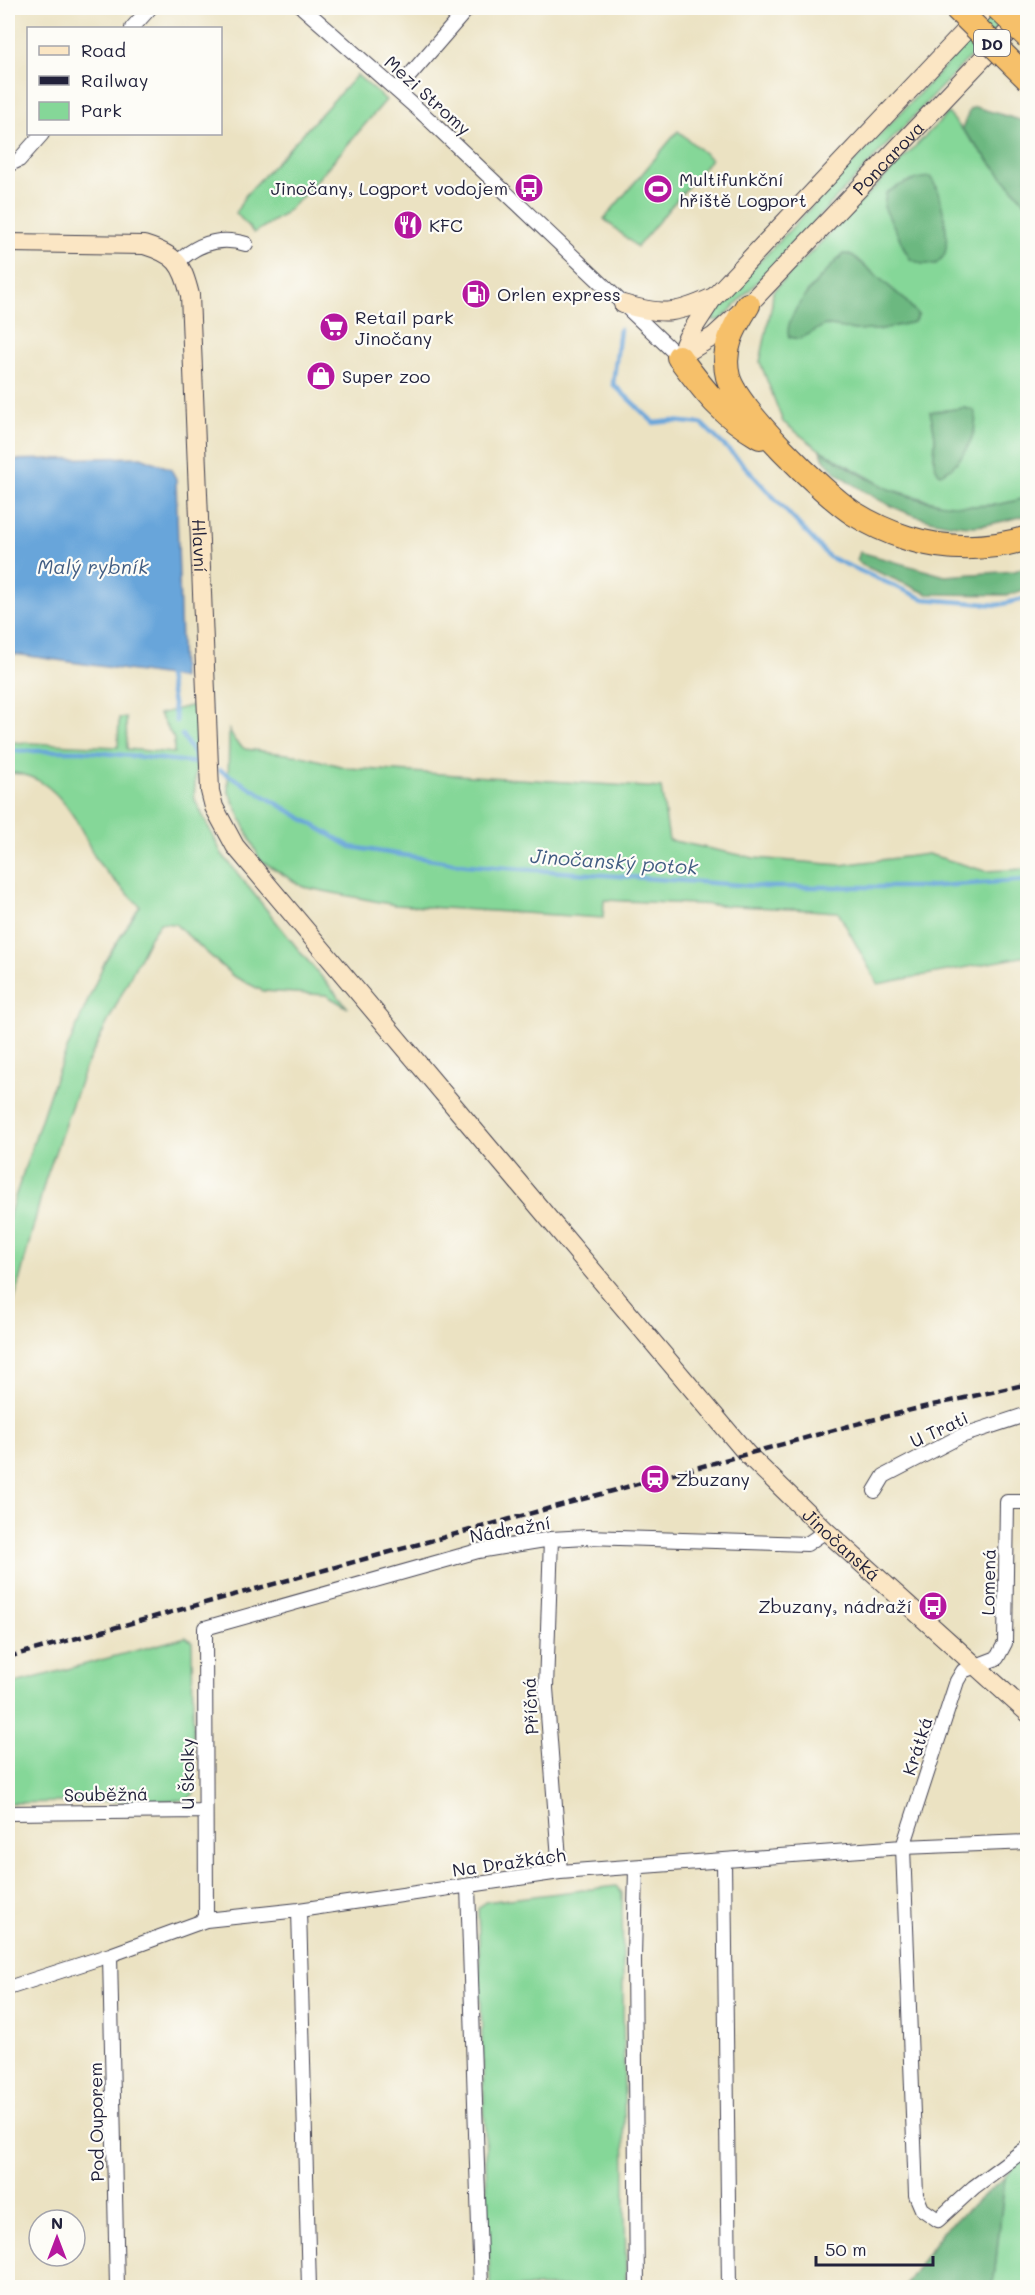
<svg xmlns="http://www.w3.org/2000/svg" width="1035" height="2295" font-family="Mali,sans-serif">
	<rect width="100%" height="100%" fill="#fdfcf7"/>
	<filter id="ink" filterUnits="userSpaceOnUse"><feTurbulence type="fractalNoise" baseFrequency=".0167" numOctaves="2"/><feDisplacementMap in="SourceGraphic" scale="12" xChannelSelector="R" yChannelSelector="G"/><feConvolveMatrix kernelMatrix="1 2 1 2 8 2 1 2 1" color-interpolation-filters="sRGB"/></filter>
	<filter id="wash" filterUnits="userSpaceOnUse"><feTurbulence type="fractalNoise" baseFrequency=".008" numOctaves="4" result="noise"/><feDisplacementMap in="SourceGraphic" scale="24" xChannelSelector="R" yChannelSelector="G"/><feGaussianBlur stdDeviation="1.35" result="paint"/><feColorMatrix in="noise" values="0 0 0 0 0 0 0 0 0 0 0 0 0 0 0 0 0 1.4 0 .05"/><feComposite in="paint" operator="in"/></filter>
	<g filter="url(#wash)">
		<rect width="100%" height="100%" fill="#ebe2c2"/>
		<path fill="#85d798" stroke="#547c6a" stroke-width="1.5" fill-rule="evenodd" d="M1000 8H1016L721 320H713L712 312Z
			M357 75 386 100 304 195 283 215 254 233 236 213 245 196Z
			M948 113 1027 205V497L1009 504 952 507 889 489 820 450 783 422 760 362 772 304 773 291ZM937 187 941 207 905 251 896 229ZM843 254 852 255 905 300 918 315 855 330 825 325 794 313 809 290ZM964 408 934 461 935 436 931 413Z
			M678 131 711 159 637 247 604 219Z
			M194 705 198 738 194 798 222 854 302 954 348 1008 326 995 263 991 233 976 175 924 160 923 149 939 84 1070 45 1181 8 1325V1221L12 1206 54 1081 76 1028 105 961 140 906C126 891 110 878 98 862 91 852 87 840 81 829 66 801 42 772 8 773V742L118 747 119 718 126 717 127 749 174 753V739L159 714Z
			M229 730 235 741 245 749 302 756 348 768 661 788 669 840 754 858 841 865 928 854 985 871 1027 869V956L878 984 838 912C760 906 682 904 604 900L603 918 395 905 303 887 260 860 228 790Z
			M186 1637 192 1642 194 1793 188 1800 8 1803V1685Z
			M616 1886 622 1893 626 2287H490L478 1909 485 1902Z
			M1027 2154V2287L993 2288 1005 2177 1018 2159Z"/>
		<path fill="#6cb880" stroke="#476d5e" stroke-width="1.5" d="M975 107 1027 122V205L962 129 970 109Z
			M930 177C941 189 950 237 945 253 944 257 939 261 936 264H922L910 259 884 207 886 193C900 184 914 178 930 177Z
			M843 254 852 255 905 300 918 315 914 322 878 330H855L825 325 800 339 789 337C781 314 828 270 843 254Z
			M964 408 974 410C981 432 961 466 940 474 930 463 936 450 935 437 934 429 932 420 930 412Z
			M820 450C843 463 865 479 889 489 931 506 984 513 1027 497V515C1010 519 990 526 973 526 928 525 888 508 851 483 838 474 825 466 820 450Z
			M860 552 945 576 1015 571 1027 566V589L1008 595 928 594 862 565 857 560Z
			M1005 2177 993 2287H904L942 2232Z"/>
		<path fill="#68a5da" stroke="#45648a" stroke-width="1.5" d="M141 457 171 469 176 479 182 678 8 653V460Z"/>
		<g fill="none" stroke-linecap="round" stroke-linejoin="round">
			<path stroke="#68a5da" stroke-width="4.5" d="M620 329 613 384 654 423 673 421 702 424 740 461 829 557 924 599 998 605 1028 598
				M168 676 176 721
				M182 735 199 763
				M8 751H83L199 763
				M220 770 351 847 467 865 767 887H923L1028 880"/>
		</g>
	</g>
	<g filter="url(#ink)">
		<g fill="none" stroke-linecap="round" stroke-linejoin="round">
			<g stroke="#403f4f" stroke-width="16">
				<path id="street" d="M303 8 420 111 679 357
					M132 28 150 8
					M397 90 468 8
					M8 165 19 160 42 134
					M178 262C198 243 220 236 246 244
					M875 1491 884 1476 961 1436 1028 1414
					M1028 1502H1007L1005 1643 997 1658 963 1671 957 1681 903 1847 916 2195 922 2209 938 2220 974 2187 1028 2147
					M551 1539 546 1688 560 1872
					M8 1813 204 1811
					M724 1861 729 2288
					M636 1868 634 1959 637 2288
					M468 1886 481 2288
					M299 1910 309 2288
					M206 1920 205 1628 478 1551 551 1539 587 1537 807 1544 826 1531
					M110 1955 117 2288
					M8 1988 110 1955 206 1920 299 1910 560 1872 903 1847 1028 1842"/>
			</g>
			<g stroke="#403f4f" stroke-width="20">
				<g id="secondary">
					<path id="s1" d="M8 243 144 245C176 255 182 263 190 295L210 791 214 807 235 846 747 1454 826 1531 1028 1713"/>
					<path d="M623 304C662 315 674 315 711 298"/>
					<path id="s2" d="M679 357 714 336 748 305 1028 11"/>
					<path d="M679 357 687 338 713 298 987 8"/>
				</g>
			</g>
			<g stroke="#403f4f" stroke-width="26">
				<path id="highway" d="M748 305C734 327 721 349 728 377 737 410 823 493 853 513 869 523 888 532 907 538 946 550 988 550 1028 538
					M679 357C705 392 721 414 760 437"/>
			</g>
			<use href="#street" stroke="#fff" stroke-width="14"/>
			<use href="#secondary" stroke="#fbe6c4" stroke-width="18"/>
			<use href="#highway" stroke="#f6c06b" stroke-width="24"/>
			<path stroke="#22223b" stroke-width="4.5" stroke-dasharray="9 4.5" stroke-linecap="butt" d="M8 1657 845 1427 915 1409 1028 1384"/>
			<g stroke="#403f4f" stroke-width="26" stroke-linecap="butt">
				<path id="highway-bridge" d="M956 8 1028 79
					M998 8 1028 37"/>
			</g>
			<use href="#highway-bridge" stroke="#f6c06b" stroke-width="24"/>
		</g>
	</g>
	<defs>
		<g id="bus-disc" transform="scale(1.5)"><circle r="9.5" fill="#b5179e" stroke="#fdfcf7"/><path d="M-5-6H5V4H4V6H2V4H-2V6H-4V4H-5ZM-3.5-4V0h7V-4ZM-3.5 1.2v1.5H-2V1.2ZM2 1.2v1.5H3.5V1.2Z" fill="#fff"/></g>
		<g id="stadium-disc" transform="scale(1.5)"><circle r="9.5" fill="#b5179e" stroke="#fdfcf7"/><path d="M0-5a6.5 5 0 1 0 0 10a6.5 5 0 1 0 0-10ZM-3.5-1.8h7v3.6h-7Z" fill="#fff"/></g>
		<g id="restaurant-disc" transform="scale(1.5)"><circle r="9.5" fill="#b5179e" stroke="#fdfcf7"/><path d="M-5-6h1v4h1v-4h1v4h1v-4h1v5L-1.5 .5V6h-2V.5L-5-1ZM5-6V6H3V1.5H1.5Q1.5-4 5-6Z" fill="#fff"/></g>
		<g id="fuel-disc" transform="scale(1.5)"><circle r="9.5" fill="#b5179e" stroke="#fdfcf7"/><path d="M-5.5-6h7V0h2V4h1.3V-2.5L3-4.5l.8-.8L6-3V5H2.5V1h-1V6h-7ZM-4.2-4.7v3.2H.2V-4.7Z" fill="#fff"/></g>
		<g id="supermarket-disc" transform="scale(1.5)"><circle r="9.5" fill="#b5179e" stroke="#fdfcf7"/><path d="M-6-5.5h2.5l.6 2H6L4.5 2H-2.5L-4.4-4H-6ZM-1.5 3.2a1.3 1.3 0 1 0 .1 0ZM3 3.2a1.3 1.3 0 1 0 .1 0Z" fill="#fff"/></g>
		<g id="shop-disc" transform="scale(1.5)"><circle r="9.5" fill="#b5179e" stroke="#fdfcf7"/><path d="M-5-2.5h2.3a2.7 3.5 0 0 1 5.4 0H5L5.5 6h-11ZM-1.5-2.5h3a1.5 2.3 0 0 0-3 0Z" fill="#fff"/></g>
		<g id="station-disc" transform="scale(1.5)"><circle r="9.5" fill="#b5179e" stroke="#fdfcf7"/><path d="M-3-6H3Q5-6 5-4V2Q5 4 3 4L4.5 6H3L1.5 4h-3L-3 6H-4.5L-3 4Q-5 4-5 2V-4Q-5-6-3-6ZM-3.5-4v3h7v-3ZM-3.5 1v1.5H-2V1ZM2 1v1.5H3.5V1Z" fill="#fff"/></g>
	</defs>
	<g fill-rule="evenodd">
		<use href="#bus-disc" x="529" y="188"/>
		<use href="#stadium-disc" x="658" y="189"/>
		<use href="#restaurant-disc" x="408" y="225"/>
		<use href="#fuel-disc" x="476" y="294"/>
		<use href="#supermarket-disc" x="334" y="327"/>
		<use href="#shop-disc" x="321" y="376"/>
		<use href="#station-disc" x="655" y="1479"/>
		<use href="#bus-disc" x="933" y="1606"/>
	</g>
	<g text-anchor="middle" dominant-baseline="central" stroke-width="4.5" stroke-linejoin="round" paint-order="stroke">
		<rect fill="#fdfcf7" stroke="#646373" stroke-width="1.5" x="974" y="30" width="36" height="26" rx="4.5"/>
		<g font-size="16" font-weight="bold" fill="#22223b">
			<text x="992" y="43">D0</text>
		</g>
		<g font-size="18" fill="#22223b" stroke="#fdfcf7">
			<text transform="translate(428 95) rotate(42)">Mezi Stromy</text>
			<text stroke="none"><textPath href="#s2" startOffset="290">Poncarova</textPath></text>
			<text stroke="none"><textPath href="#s1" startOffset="460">Hlavní</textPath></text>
			<text transform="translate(939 1429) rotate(-25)">U Trati</text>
			<text transform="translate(510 1529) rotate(-10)">Nádražní</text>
			<text stroke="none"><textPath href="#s1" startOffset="1692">Jinočanská</textPath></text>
			<text transform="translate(988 1582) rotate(-89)">Lomená</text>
			<text transform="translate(530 1706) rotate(-93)">Příčná</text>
			<text transform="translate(917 1746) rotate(-72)">Krátká</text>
			<text transform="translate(187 1774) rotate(-90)">U Školky</text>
			<text transform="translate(106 1794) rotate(-1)">Souběžná</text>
			<text transform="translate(509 1862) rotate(-8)">Na Dražkách</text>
			<text transform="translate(96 2122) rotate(-91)">Pod Ouporem</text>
		</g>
		<g font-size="18" fill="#22223b" stroke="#fdfcf7" text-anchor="start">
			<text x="679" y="179">Multifunkční<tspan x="679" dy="21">hřiště Logport</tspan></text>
			<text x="508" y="188" text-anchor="end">Jinočany, Logport vodojem</text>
			<text x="429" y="225">KFC</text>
			<text x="497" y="294">Orlen express</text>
			<text x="355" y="317">Retail park<tspan x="355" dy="21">Jinočany</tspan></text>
			<text x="342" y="376">Super zoo</text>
			<text x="676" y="1479">Zbuzany</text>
			<text x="912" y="1606" text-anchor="end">Zbuzany, nádraží</text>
		</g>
		<g font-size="20" font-style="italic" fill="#425d83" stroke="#fdfcf7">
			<text x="93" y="566">Malý rybník</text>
			<text transform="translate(614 861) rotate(4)">Jinočanský potok</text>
		</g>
	</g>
	<rect width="1035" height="2295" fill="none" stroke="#fdfcf7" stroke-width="30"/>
	<rect x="27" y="27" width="195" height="108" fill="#fdfcf7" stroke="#a5a5ac" stroke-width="1.5"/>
	<rect x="39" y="46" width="30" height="9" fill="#fbe6c4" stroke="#a5a5ac" stroke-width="1.5"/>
	<text x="81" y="57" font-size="18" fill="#22223b">Road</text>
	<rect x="39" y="76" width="30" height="9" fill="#22223b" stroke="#a5a5ac" stroke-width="1.5"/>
	<text x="81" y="87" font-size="18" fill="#22223b">Railway</text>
	<rect x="39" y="102" width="30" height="18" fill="#85d798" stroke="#a5a5ac" stroke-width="1.5"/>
	<text x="81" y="117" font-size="18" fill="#22223b">Park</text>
	<g transform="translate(57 2238)"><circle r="28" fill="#fdfcf7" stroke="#a5a5ac" stroke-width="1.5"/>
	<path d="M0-4.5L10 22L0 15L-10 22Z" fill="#b5179e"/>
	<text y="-9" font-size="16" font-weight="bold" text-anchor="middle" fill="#22223b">N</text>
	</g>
	<path d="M816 2256v9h117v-9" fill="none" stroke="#22223b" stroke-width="3"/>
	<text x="825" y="2256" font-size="18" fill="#22223b" stroke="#fdfcf7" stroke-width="4.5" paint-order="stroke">50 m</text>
</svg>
